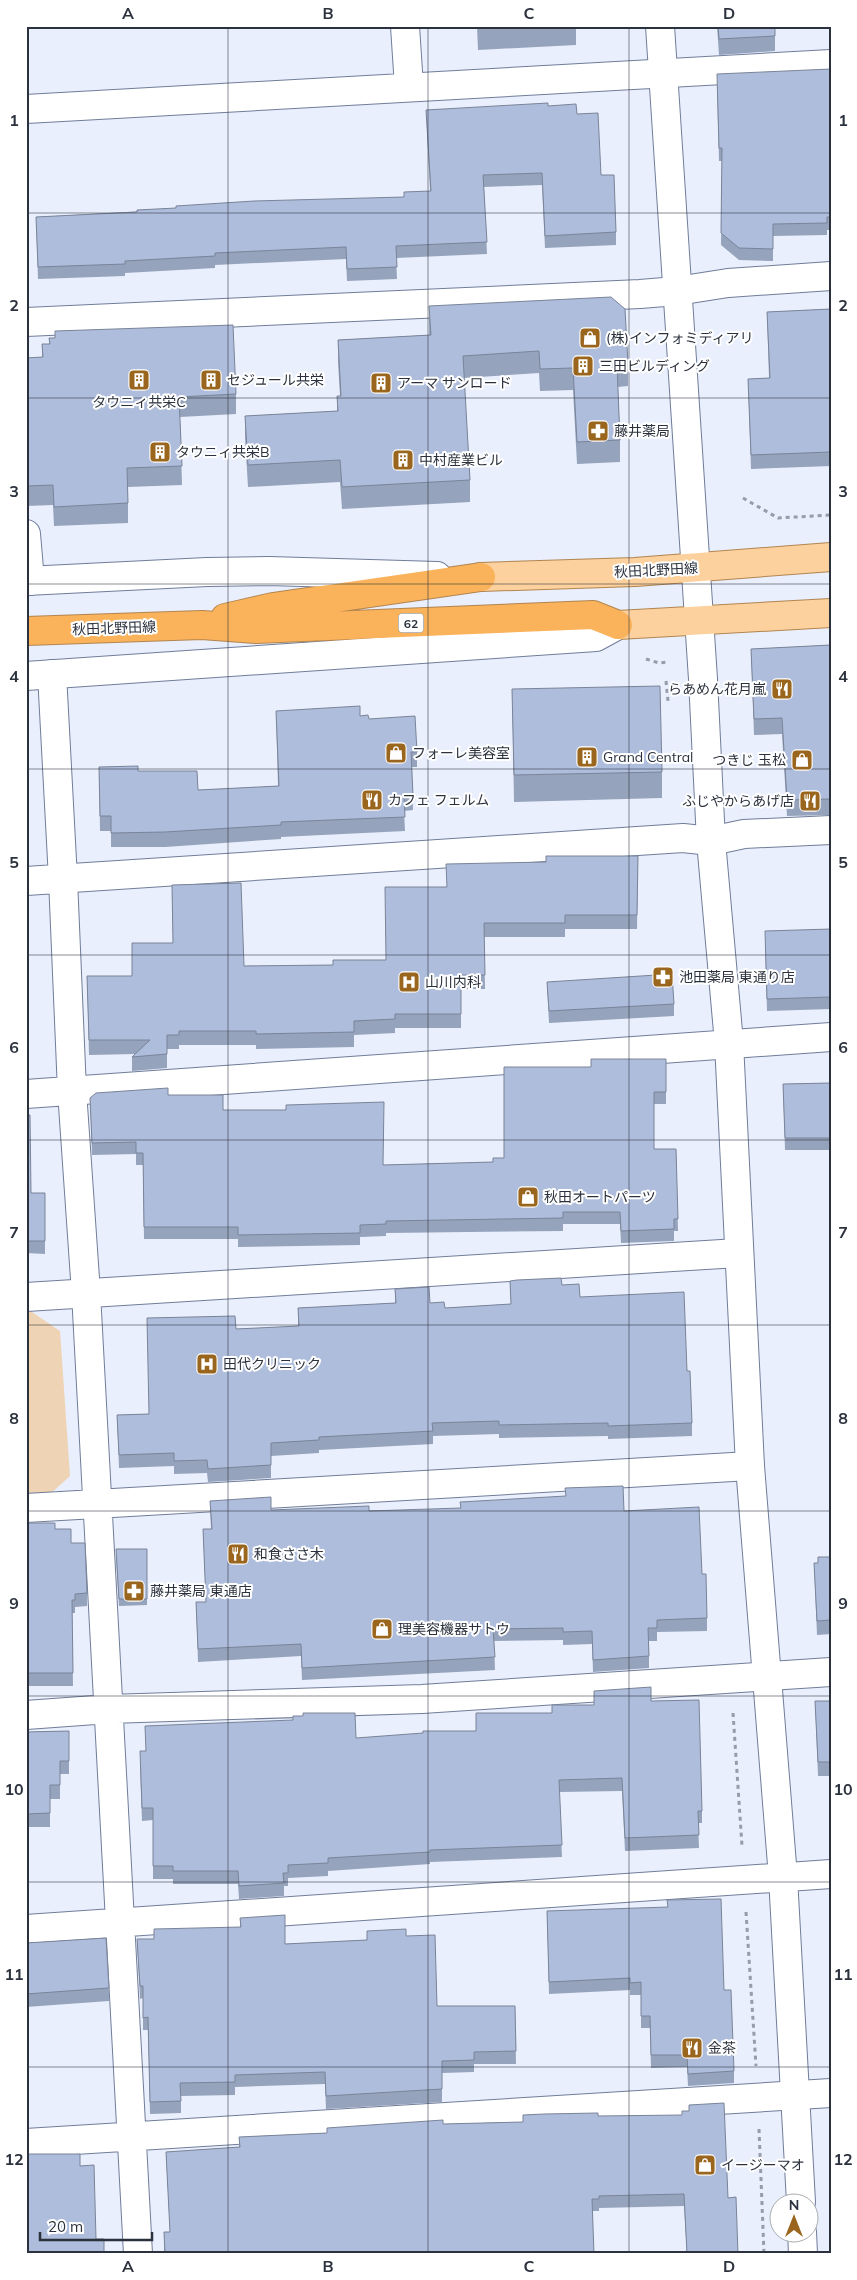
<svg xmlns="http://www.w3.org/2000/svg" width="857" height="2280" font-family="Mulish,'Noto Sans JP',sans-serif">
	<rect width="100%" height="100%" fill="#e9effc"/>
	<path fill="#eed3b5" d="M26 1310H29L60 1331 70 1476 48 1496 26 1497Z"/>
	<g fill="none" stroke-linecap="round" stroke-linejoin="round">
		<g stroke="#707d99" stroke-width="30">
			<path id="minor" d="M405 26 409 87
				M26 109 831 64
				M26 322 640 294 677 291 728 283 831 276
				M26 534 30 581
				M52 674 63 879 72 1091 86 1293 138 2254
				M26 881 683 838 711 841 744 834 831 830
				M26 1094 831 1037
				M26 1297 738 1253
				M26 1508 750 1466
				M26 1715 109 1709 422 1699 831 1672
				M26 1929 831 1874
				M26 2143 831 2093"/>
		</g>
		<g stroke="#707d99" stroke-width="30">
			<path id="tertiary" d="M660 26 703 679 711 841 729 1043 750 1466 783 1877 801 2202
				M26 581 207 572 269 571 437 576
				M26 676 596 637 618 625
				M802 2232 803 2254"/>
		</g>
		<g stroke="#b28550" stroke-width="30">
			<path id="primary" d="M481 577 635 572 831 557
				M618 625 831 613"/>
		</g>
		<g stroke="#b28550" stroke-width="30">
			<path id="motorway" d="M225 618 273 607 481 577
				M26 631 202 625 256 629 593 615 618 625"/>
		</g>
		<path stroke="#969ca9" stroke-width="3" stroke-dasharray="4 4" stroke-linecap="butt" d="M743 498 778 518 831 515
			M646 659 659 663 669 662
			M666 681 668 701
			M733 1713 742 1846
			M746 1912 756 2066
			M759 2129 764 2254"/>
		<use href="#minor" stroke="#fff" stroke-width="28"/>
		<use href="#tertiary" stroke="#fff" stroke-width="28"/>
		<use href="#primary" stroke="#fcd19d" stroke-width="28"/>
		<use href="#motorway" stroke="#fab25b" stroke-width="28"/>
	</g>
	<path fill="#96a3bc" d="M477 26H576V45L478 50Z
		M717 26H775V51L719 55Z
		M831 69V230H827V235L773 236V261L739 260 721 245 722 161H719L717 86Z
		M548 106 577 114 601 175 616 232V245L545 248 542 185 484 187 487 254 396 258 397 279 347 281 346 259 215 265V268L125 273V276L38 279 36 217 404 197 430 191 426 110Z
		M429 306 628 364V386L618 387 620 440V462L577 464 573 390 540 391 539 373 464 378 470 480V502L342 509 340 482 248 487 245 438V416L337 411V396H340L338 362V340L429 335Z
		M831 309V466L751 469 748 379 769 378 767 312Z
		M55 331 236 394V414L180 417 182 485 128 487V523L54 526 53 505 26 506V358L42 357V344H49V338H55Z
		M831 645V815L787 816 782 734 754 735 751 649Z
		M512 689 662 772V798L514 802Z
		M276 711 360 716 369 719 417 752V767H412L413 810 404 811 405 831 281 837V839L165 847H111V831H100L99 767 138 771 198 790 278 786Z
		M638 856 637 929H565V937H484L485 989H461V1028H395V1033L354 1035V1047L256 1049V1045H179V1049H167V1068L132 1071V1057L135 1054 89 1055 87 976H132L173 943 172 885 244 966 333 965 386 960 446 887 546 862Z
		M831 929V1009L767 1011 765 943Z
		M547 982 674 1004V1016L549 1023Z
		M666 1059V1104H654V1149H676L678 1231H674V1241L621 1243 620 1224H563V1231L386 1233V1236L360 1237V1245L238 1247V1239H144L143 1165H136V1154L92 1155 90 1098 168 1095 223 1110 383 1165 493 1162 504 1158 591 1067Z
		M831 1083V1150H785L783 1084Z
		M26 1115 31 1193H45V1254L26 1253Z
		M510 1281 562 1285 580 1297 687 1371 692 1423V1436L608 1439V1436L499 1438V1434L433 1436V1444L319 1450V1453L271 1456V1478L208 1482 207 1473 174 1474V1466L119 1468 117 1415 149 1414 236 1329 298 1326V1308L395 1303V1289L430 1303 445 1308 511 1304Z
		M210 1501 271 1510 624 1511 702 1574 707 1618V1631L657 1632V1641H649V1668L593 1672 592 1644 563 1645V1640L494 1641 495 1670 302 1680 301 1656 198 1662 196 1602H206L203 1529H211Z
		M26 1523 55 1529 71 1543 87 1593V1606L75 1607V1613H72L73 1686H26Z
		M147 1549V1605L119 1606 116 1556Z
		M818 1557H831V1634L817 1635 814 1563H818Z
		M651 1701 702 1811V1823H698L699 1848 625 1851 622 1791 559 1792 562 1857 430 1862V1864L328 1871V1876L288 1878V1886H284V1896L239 1899 238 1884H173V1879H153V1820L142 1821 140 1764 145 1751 476 1731 594 1705Z
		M815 1701H831V1776H818Z
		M69 1731V1774H60V1799H50V1827H26V1732Z
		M547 1911 724 1990 734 2071V2083L688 2086 687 2067 651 2068 650 2028H641V1995H630V1990L549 1994Z
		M240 1918 285 1944 367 1940 406 1936 437 2006H515L516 2064H474V2072L442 2073V2102L326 2109 325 2084 235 2087V2095L181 2096V2113L150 2114 148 2030H143V1998L140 1999 137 1939H154L240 1927Z
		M26 1943 109 1988V2001L26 2007Z
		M598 2116 728 2198 738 2254H687L684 2206 599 2208V2211H592L594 2254H164V2232H170L166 2152 239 2147V2137L327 2133 443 2124 523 2122Z"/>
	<path fill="#aebddb" stroke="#7a8499" d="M718 26H775V36L719 39Z
		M831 69V217H827V223L773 224V249L739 248 721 233 722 148H719L717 74Z
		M548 103V106L576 104 577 114 598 113 601 175H614L616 232 545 236 542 173 483 175 487 242 396 246 397 267 347 269 346 247 215 253V256L125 261V264L38 267 36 217 137 212V210L176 208V206L254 201 404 197V192L431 191 426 110Z
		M611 297 625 309 628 364 617 365 620 440 577 442 573 368 540 369 539 351 463 356 470 480 342 487 340 460 248 465 245 416 338 411 337 396H341L338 340 431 335 429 306Z
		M831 309V452L751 455 748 379 770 378 767 312Z
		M233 325 236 394 179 397 182 466 127 468 128 503 54 507 53 485 26 486V358L43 357 42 344H50L49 338H55V331Z
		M831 645V799L787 800 782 718 754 719 751 649Z
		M660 686 662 772 514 775 512 689Z
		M360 706V716L368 715 369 719 415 716 417 752H411L413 796H404L405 817 281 822V825L165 832 111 833V816H100L99 767 138 766V771H197L198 790 279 786 276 711Z
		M546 856H638L637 915H565V923H484L485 975H461V1014H395V1019L354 1021V1032L256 1034V1031H179V1035H167V1054L132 1057 150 1040H89L87 976H132V943H173L172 885 241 883 244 966 333 965V960H386L385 887H447L446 864 546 862Z
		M831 929V997L767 999 765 931Z
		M672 974 674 1004 549 1011 547 982Z
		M591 1059H666V1092H654V1149H676L678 1219H674V1229L621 1231 620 1212H563V1218L386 1221V1224L360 1225V1233L238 1235V1227H144L143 1153H136V1142L92 1143 90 1098 96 1093 168 1088V1095H223V1110H286V1105L384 1102 383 1165 493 1162V1158H504V1067H591Z
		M831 1083V1138H785L783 1084Z
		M26 1115H30L31 1193H45V1241H26Z
		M561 1278 562 1285 579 1284 580 1297 684 1292 687 1371H690L692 1423 608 1426V1423L499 1425V1421L432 1423 433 1431 319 1437V1440L271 1443V1465L208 1469 207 1460 174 1461V1453L119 1455 117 1415 149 1414 147 1318 235 1316 236 1329 299 1326 298 1308 396 1303 395 1289 429 1287 430 1303 444 1302 445 1308 511 1304 510 1281 517 1280Z
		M623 1486 624 1511 699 1507 702 1574H706L707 1618 657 1620V1628H648L649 1656 593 1660 592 1631 563 1632V1628L493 1629 495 1657 302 1668 301 1644 198 1649 196 1602H206L203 1529H212L210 1501 271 1497V1510L369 1506V1511L461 1508 460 1502 566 1496 565 1488Z
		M26 1523H55V1529H71V1543H85L87 1593 75 1594V1600H72L73 1673H26Z
		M116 1549H147V1599H119Z
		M818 1557H831V1620L817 1621 814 1563H818Z
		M651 1687V1701L699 1700 702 1811H698L699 1835 625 1838 622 1778 559 1780 562 1845 430 1850V1852L328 1858V1863L288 1865V1873H283L284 1883 239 1886 238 1871H173V1866H153V1808H142L140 1751H146L145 1726 293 1720V1716H303V1713H355L356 1738 423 1733V1731H476V1713H552V1705H594V1691Z
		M815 1701H831V1762H818Z
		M69 1731V1761H60V1785H50V1813L26 1814V1732Z
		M721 1899 724 1990H731L734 2071 688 2074 687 2055H651L650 2016H641V1982L630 1983V1978L549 1982 547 1911 668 1907 667 1900Z
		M285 1915V1944L367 1940V1931L406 1929V1936L435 1935 437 2006H515L516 2051 474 2052V2060L442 2061V2089L326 2096 325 2072 235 2075V2082L180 2083 181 2101 150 2102 148 2017 143 2018V1986H140L137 1939H154V1929L241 1927 240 1918Z
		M106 1938 109 1988 26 1994V1943Z
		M724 2103 728 2198 736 2197 738 2254H687L684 2194 599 2196V2199H592L594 2254H165L164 2232H170L166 2152 240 2147 239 2137 327 2133V2128L443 2120V2124L523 2122V2115L544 2114 598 2113V2116L682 2115V2111H689V2105Z
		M26 2154H80V2166L94 2165 96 2239H104V2254H26Z"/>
	<path fill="none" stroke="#2b313d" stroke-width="1" stroke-opacity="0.55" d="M228 26V2254M428 26V2254M629 26V2254M26 213H831M26 398H831M26 584H831M26 769H831M26 955H831M26 1140H831M26 1325H831M26 1511H831M26 1696H831M26 1882H831M26 2067H831"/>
	<defs>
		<g id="shop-square" transform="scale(1.125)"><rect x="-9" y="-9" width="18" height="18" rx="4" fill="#9a651c" stroke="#fff"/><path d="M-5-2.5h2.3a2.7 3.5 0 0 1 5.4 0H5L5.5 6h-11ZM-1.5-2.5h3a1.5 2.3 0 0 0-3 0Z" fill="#fff"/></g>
		<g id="building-square" transform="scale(1.125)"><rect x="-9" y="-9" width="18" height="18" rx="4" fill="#9a651c" stroke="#fff"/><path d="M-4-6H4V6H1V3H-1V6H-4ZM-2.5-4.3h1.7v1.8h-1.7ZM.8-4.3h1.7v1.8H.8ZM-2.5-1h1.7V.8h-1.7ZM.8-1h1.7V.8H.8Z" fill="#fff"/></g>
		<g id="pharmacy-square" transform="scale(1.125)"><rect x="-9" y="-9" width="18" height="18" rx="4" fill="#9a651c" stroke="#fff"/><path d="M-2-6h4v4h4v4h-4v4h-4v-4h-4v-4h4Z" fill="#fff"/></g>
		<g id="restaurant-square" transform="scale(1.125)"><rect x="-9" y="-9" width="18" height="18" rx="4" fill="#9a651c" stroke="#fff"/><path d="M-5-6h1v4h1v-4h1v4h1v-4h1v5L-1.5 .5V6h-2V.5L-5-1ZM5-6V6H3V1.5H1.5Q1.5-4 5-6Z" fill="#fff"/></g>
		<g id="hospital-square" transform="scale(1.125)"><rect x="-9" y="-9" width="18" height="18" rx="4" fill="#9a651c" stroke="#fff"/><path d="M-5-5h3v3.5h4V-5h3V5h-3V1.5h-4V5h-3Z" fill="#fff"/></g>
	</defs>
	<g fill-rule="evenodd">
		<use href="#shop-square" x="590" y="338"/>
		<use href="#building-square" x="583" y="366"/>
		<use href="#building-square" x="139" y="380"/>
		<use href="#building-square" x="211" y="380"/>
		<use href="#building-square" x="381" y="383"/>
		<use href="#pharmacy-square" x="598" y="431"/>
		<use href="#building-square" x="160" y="452"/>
		<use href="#building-square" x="403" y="460"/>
		<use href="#restaurant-square" x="782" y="689"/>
		<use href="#shop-square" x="396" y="753"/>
		<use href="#building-square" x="587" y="757"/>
		<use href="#shop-square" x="802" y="760"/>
		<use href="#restaurant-square" x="372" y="800"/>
		<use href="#restaurant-square" x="810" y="801"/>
		<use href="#pharmacy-square" x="663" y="977"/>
		<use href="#hospital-square" x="409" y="982"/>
		<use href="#shop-square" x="528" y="1197"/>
		<use href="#hospital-square" x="207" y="1364"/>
		<use href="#restaurant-square" x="238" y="1554"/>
		<use href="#pharmacy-square" x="134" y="1591"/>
		<use href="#shop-square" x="382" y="1629"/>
		<use href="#restaurant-square" x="692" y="2048"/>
		<use href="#shop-square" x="705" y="2165"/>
	</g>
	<g text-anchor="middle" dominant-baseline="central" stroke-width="4" stroke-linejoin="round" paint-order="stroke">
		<rect fill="#fff" stroke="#6b6f77" stroke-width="1" x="398.5" y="613.5" width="25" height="19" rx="4"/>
		<g font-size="12" font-weight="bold" fill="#2b313d">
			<text x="411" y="623">62</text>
		</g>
		<g font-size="14" fill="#2b313d" stroke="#fff" text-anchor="start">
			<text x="606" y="338">(株)インフォミディアリ</text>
			<text x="599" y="366">三田ビルディング</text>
			<text x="227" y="380">セジュール共栄</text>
			<text x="397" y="383">アーマ サンロード</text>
			<text x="139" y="402" text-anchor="middle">タウニィ共栄C</text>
			<text x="614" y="431">藤井薬局</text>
			<text x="176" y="452">タウニィ共栄B</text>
			<text x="419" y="460">中村産業ビル</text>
			<text x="766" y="689" text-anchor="end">らあめん花月嵐</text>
			<text x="412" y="753">フォーレ美容室</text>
			<text x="603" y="757">Grand Central</text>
			<text x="786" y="760" text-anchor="end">つきじ 玉松</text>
			<text x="388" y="800">カフェ フェルム</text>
			<text x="794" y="801" text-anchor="end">ふじやからあげ店</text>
			<text x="679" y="977">池田薬局 東通り店</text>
			<text x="425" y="982">山川内科</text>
			<text x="544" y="1197">秋田オートパーツ</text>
			<text x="223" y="1364">田代クリニック</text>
			<text x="254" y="1554">和食ささ木</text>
			<text x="150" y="1591">藤井薬局 東通店</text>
			<text x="398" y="1629">理美容機器サトウ</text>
			<text x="708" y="2048">金茶</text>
			<text x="721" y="2165">イージーマオ</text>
		</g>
		<g font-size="14" fill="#2b313d" stroke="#fff">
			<text transform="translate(656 570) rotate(-3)">秋田北野田線</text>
			<text transform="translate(114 628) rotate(-2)">秋田北野田線</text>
		</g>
	</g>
	<rect width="857" height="2280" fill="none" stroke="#ffffff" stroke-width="55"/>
	<g transform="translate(794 2218)"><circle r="24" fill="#ffffff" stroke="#aaadb1"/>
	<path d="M0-4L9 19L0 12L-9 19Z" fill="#9a651c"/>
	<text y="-8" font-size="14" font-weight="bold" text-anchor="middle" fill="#2b313d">N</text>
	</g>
	<path d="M40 2232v8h112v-8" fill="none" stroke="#2b313d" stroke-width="2.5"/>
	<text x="48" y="2232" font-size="15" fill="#2b313d" stroke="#ffffff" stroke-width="4" paint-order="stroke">20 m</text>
	<rect x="28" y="28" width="802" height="2224" fill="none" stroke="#2b313d" stroke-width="2"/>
	<g font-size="16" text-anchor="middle" font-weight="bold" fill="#2b313d">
		<text x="128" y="19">A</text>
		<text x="328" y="19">B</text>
		<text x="529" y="19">C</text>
		<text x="729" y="19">D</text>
		<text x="14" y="126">1</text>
		<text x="843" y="126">1</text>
		<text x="14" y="311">2</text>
		<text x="843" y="311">2</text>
		<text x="14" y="497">3</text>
		<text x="843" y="497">3</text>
		<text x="14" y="682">4</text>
		<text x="843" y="682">4</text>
		<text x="14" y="868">5</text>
		<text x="843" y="868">5</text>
		<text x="14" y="1053">6</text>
		<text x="843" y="1053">6</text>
		<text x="14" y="1238">7</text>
		<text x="843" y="1238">7</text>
		<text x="14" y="1424">8</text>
		<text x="843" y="1424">8</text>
		<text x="14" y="1609">9</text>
		<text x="843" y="1609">9</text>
		<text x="14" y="1795">10</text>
		<text x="843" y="1795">10</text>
		<text x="14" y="1980">11</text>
		<text x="843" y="1980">11</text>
		<text x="14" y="2165">12</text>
		<text x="843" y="2165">12</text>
		<text x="128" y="2272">A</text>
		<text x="328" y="2272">B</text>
		<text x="529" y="2272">C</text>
		<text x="729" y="2272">D</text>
	</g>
</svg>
